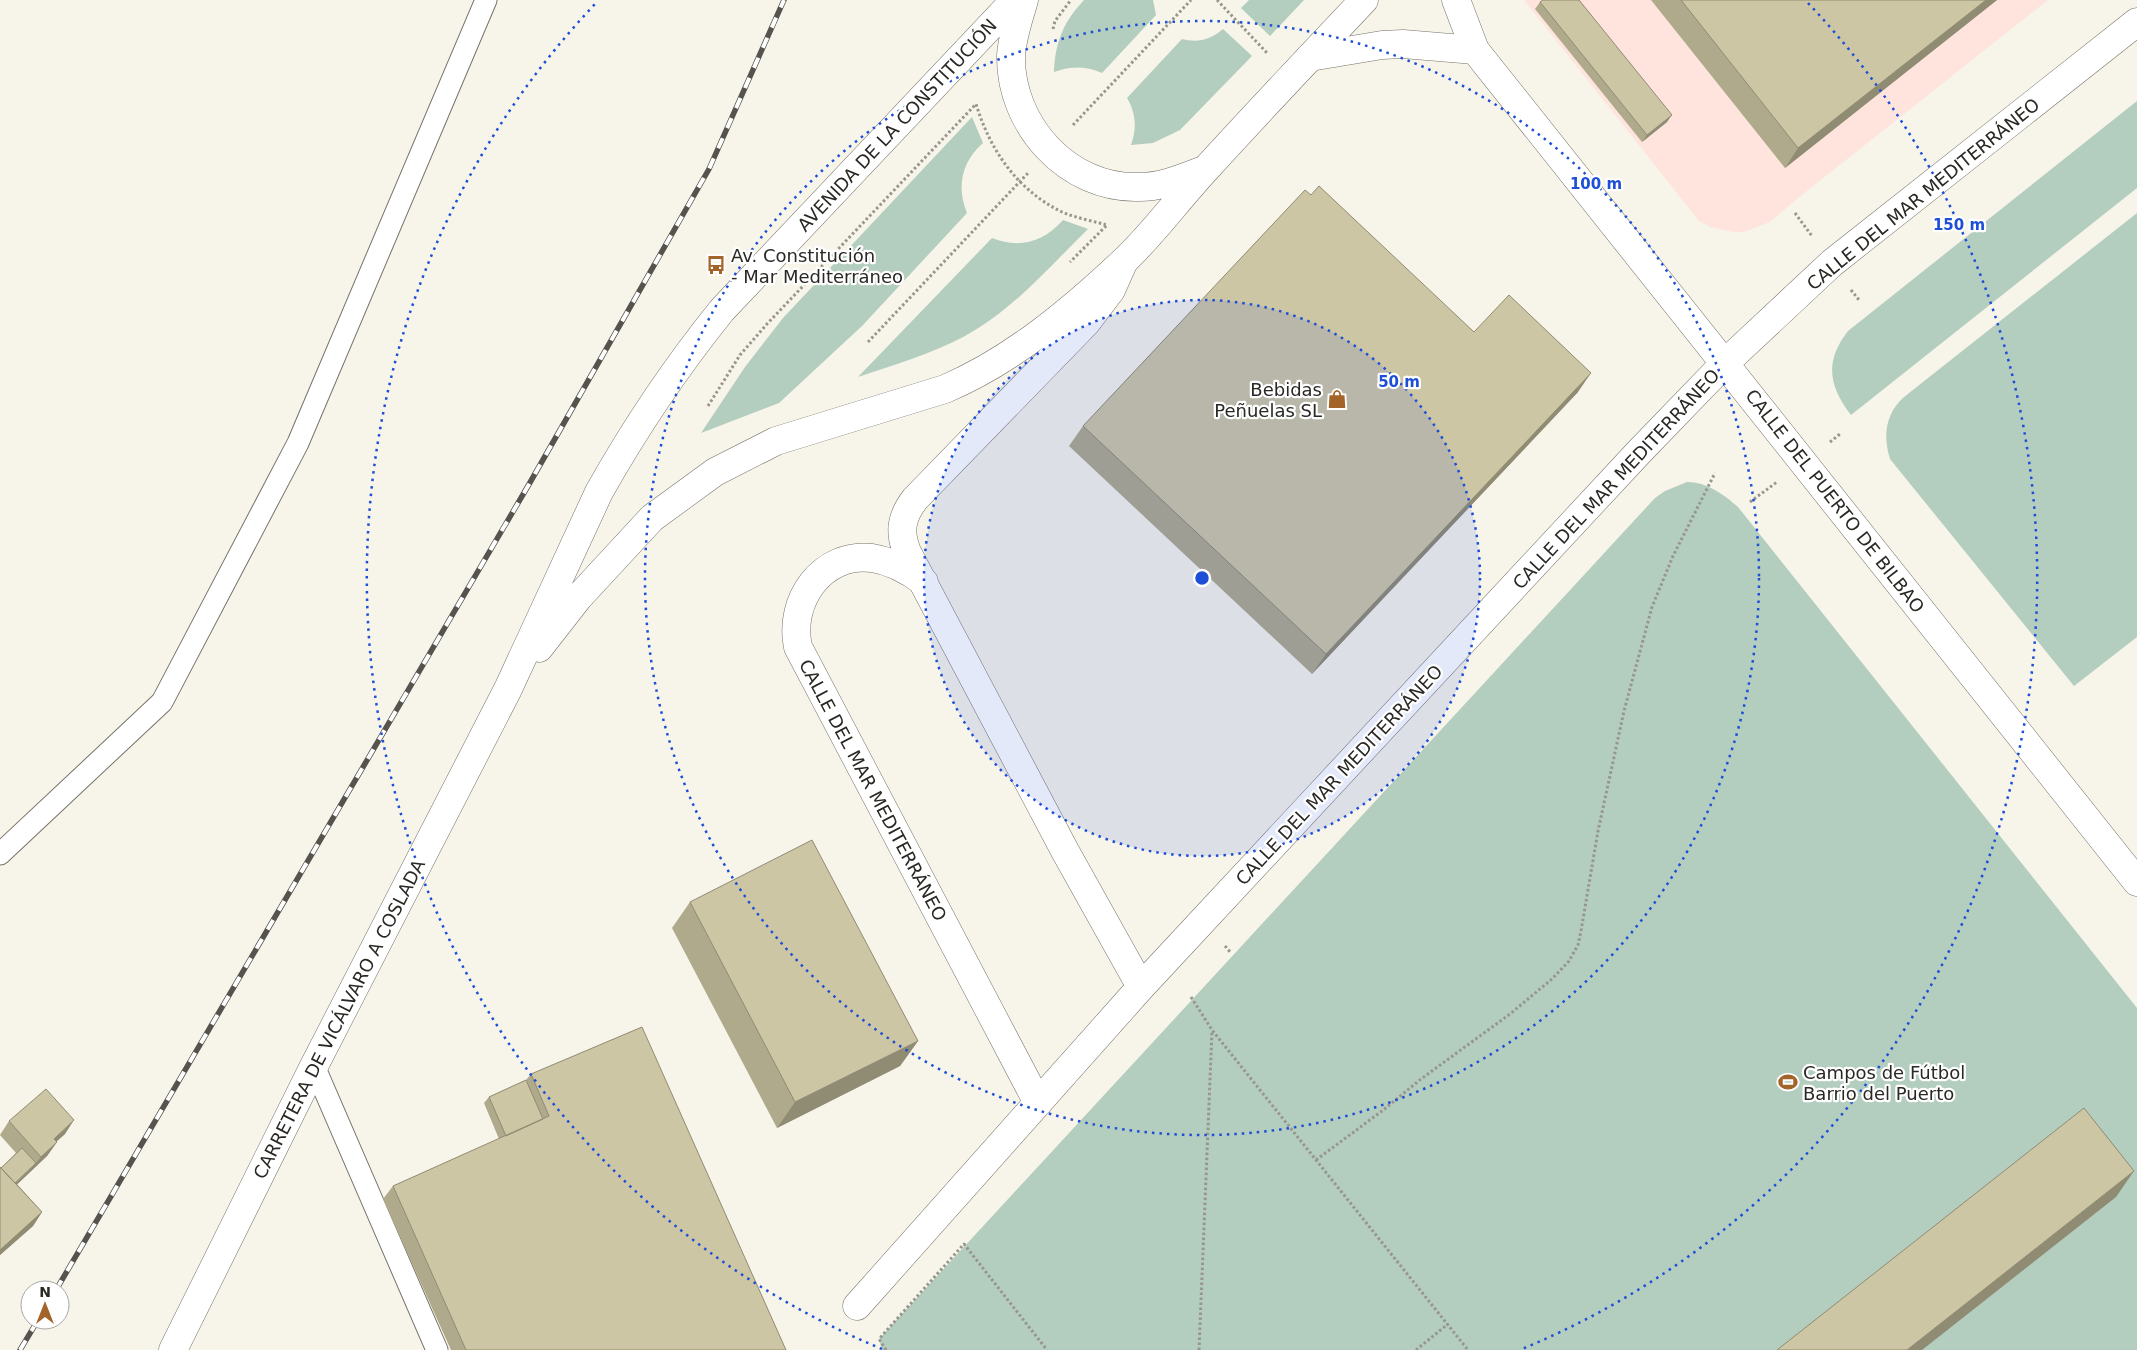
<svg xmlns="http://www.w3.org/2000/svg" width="2137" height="1350" font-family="'DejaVu Sans',sans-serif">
	<rect width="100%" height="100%" fill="#f7f4e9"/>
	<path fill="#fee4dd" d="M1524 0H2048L1798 198 1770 222 1744 232H1734L1710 227 1699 221Z"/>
	<path fill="#b3cdbf" d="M1084 0H1153L1156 15 1102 73C1085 66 1072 66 1054 72 1055 42 1064 21 1084 0Z
		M1249 0H1304L1270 36 1241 8Z
		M1223 29 1252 56 1180 130 1153 143 1131 145C1137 128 1136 113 1127 98L1182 39C1198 43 1210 40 1223 29Z
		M2137 101V188L1851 415C1829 386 1824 362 1848 331Z
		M972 117 983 143C962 161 956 187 967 213L862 326 779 403 701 433 745 367 783 318Z
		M2137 213V637L2074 686 1890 459C1883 436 1885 414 1904 397Z
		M1063 220 1088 229C1049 267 1013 310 965 336 931 354 894 365 858 377L992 238C1019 249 1044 242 1063 220Z
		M1687 482C1707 482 1723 494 1738 507L2137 1008V1350H882L879 1339 1655 498 1665 491Z"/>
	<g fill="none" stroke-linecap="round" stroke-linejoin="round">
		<g stroke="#76736a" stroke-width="23">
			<path id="service" d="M0 854 162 702 298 443 486 0
				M314 1066 437 1350"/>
		</g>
		<g stroke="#76736a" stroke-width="29">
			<path id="minor" d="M1456 0 1475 50 2137 882
				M1310 57 1382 45 1403 44 1475 50
				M1123 263 1111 290 1086 323 915 499C901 517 899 532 907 552L1065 851 1141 987
				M924 582C908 570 891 561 872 558 822 552 788 601 798 647L1038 1103
				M857 1306 1141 987 1639 452 1725 363 1832 263 2137 22"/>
		</g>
		<g stroke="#76736a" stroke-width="29">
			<path id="tertiary" d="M1024 0C1019 18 1012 37 1011 56 1010 125 1068 189 1138 187 1161 187 1180 179 1201 171
				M539 648 578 598 652 518 715 472 776 441 945 389C1011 361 1071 311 1123 262 1153 234 1178 199 1206 169 1258 112 1311 56 1364 0
				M173 1350 314 1066 508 689 599 492C635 428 676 367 722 310L1015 0"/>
		</g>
		<path stroke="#97958e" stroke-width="3" stroke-dasharray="2.5 2.5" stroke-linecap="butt" d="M1217 0 1268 54
			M1053 29 1055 21 1071 0
			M1073 125 1191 0
			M1795 213 1812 236
			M1851 290 1859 300
			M868 342 1028 173
			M708 406 740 355 767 324 976 104C990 150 1017 190 1062 212 1076 218 1093 221 1107 225L1070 262
			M1830 442 1840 434
			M1750 502 1777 482
			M1225 946 1231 953
			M1191 997 1212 1030 1468 1350
			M1316 1160 1382 1111 1421 1079 1510 1014 1552 979 1569 961 1578 945 1581 931 1598 831 1624 711 1652 607 1673 556 1715 473
			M886 1350 879 1339 964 1244 1047 1350
			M1199 1350 1212 1031
			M1416 1350 1448 1324"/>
		<use href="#service" stroke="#fff" stroke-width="21"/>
		<use href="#minor" stroke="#fff" stroke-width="28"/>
		<use href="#tertiary" stroke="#fff" stroke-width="28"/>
		<g stroke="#54534d" stroke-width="5.5">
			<path id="rail" d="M56 1290 528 486 709 169 784 0
				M20 1350 38 1320"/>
		</g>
		<use href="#rail" stroke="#fff" stroke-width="4" stroke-dasharray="11" stroke-linecap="butt"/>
	</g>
	<path fill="#b0aa8d" d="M1651 0H1997L1785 168Z
		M1540 2 1667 122 1642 142 1535 9Z
		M1474 332 1578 392 1312 674 1069 446 1083 426Z
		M690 902 918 1041 900 1066 777 1128 672 928Z
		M531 1074 786 1350H451L383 1199 393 1186 499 1139 484 1103 489 1097 526 1080Z
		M9 1121 65 1134 56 1142H57L47 1156 17 1184 42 1212 33 1226 0 1255V1167L1 1168 16 1153 0 1135Z"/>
	<path fill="#908b73" d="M1986 0H1997L1785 168 1798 148Z
		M1672 115 1667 122 1642 142 1647 135Z
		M1591 373 1578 392 1312 674 1326 654Z
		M918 1041 900 1066 777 1128 795 1102Z
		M74 1120 65 1134 44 1152 54 1139Z
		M57 1142 47 1156 5 1196 10 1189 36 1163 41 1157Z
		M2134 1171 2116 1197 1922 1350H1907Z
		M42 1212 33 1226 0 1255V1250Z"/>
	<path fill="#cdc6a4" stroke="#908b73" d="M1543 0H1579L1672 115 1647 135 1540 2Z
		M1681 0H1986L1798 148Z
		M1319 186 1474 332 1509 295 1591 373 1326 654 1083 426 1305 190 1311 195Z
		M812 840 918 1041 795 1102 690 902Z
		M642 1027 786 1350H466L393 1186 549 1116 531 1074Z
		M526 1080 543 1119 506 1136 489 1097Z
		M46 1089 74 1120 54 1139 57 1142 41 1157 9 1121Z
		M2084 1108 2134 1171 1907 1350H1777Z
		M22 1148 36 1163 15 1183 1 1168Z
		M0 1167 42 1212 0 1250Z"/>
	<circle cx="1202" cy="578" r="278" fill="#1d4ed8" fill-opacity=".12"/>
	<g fill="none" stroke="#1d4ed8" stroke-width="2.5" stroke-dasharray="2.5 5">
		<circle cx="1202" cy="578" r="278"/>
		<circle cx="1202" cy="578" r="557"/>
		<path d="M882 1349A835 835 0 0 1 596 3M1808 3A835 835 0 0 1 1522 1349"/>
	</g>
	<defs>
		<g id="bus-bare" transform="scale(1.5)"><path d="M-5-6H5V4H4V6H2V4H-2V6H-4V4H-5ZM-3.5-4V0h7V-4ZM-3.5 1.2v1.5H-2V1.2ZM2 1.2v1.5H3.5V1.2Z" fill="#a26429" stroke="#fff" stroke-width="2.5" paint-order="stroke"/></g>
		<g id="shop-bare" transform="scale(1.5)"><path d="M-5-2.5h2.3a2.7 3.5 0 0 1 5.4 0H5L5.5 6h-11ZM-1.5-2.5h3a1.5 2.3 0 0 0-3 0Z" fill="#a26429" stroke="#fff" stroke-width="2.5" paint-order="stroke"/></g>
		<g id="stadium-bare" transform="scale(1.5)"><path d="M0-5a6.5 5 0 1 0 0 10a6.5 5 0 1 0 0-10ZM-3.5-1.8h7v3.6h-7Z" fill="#a26429" stroke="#fff" stroke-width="2.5" paint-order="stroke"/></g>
	</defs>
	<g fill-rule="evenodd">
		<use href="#bus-bare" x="716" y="265"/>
		<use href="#shop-bare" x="1337" y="399"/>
		<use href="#stadium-bare" x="1788" y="1082"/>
	</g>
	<g text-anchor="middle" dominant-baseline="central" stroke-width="4.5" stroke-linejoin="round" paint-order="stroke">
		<g font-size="18" fill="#292824" stroke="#fff">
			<text transform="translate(897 125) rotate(-47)">AVENIDA DE LA CONSTITUCIÓN</text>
			<text transform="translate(1923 194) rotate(-39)">CALLE DEL MAR MEDITERRÁNEO</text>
			<text transform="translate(1616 479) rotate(-47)">CALLE DEL MAR MEDITERRÁNEO</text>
			<text transform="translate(1835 501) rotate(52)">CALLE DEL PUERTO DE BILBAO</text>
			<text transform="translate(1339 775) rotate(-47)">CALLE DEL MAR MEDITERRÁNEO</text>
			<text transform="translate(873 790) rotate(62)">CALLE DEL MAR MEDITERRÁNEO</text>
			<text transform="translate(339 1019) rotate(-63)">CARRETERA DE VICÁLVARO A COSLADA</text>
		</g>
		<g font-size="18" fill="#292824" stroke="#fff" text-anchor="start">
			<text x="731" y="255">Av. Constitución<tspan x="731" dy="21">- Mar Mediterráneo</tspan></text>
			<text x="1322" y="389" text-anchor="end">Bebidas<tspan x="1322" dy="21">Peñuelas SL</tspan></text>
			<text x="1803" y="1072">Campos de Fútbol<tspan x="1803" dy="21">Barrio del Puerto</tspan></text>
		</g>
	</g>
	<circle cx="1202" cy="578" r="8" fill="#1d4ed8" stroke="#fff" stroke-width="2.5"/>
	<g font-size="15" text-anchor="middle" font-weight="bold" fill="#1d4ed8" stroke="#fff" stroke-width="4.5" stroke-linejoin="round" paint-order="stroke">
		<text x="1596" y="189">100 m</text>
		<text x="1959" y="230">150 m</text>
		<text x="1399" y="387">50 m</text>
	</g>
	<g transform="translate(45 1305)"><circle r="24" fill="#ffffff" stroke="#a9a9a7"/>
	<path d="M0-4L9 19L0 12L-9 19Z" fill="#a26429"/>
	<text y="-8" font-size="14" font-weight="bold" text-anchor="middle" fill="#292824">N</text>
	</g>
</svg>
